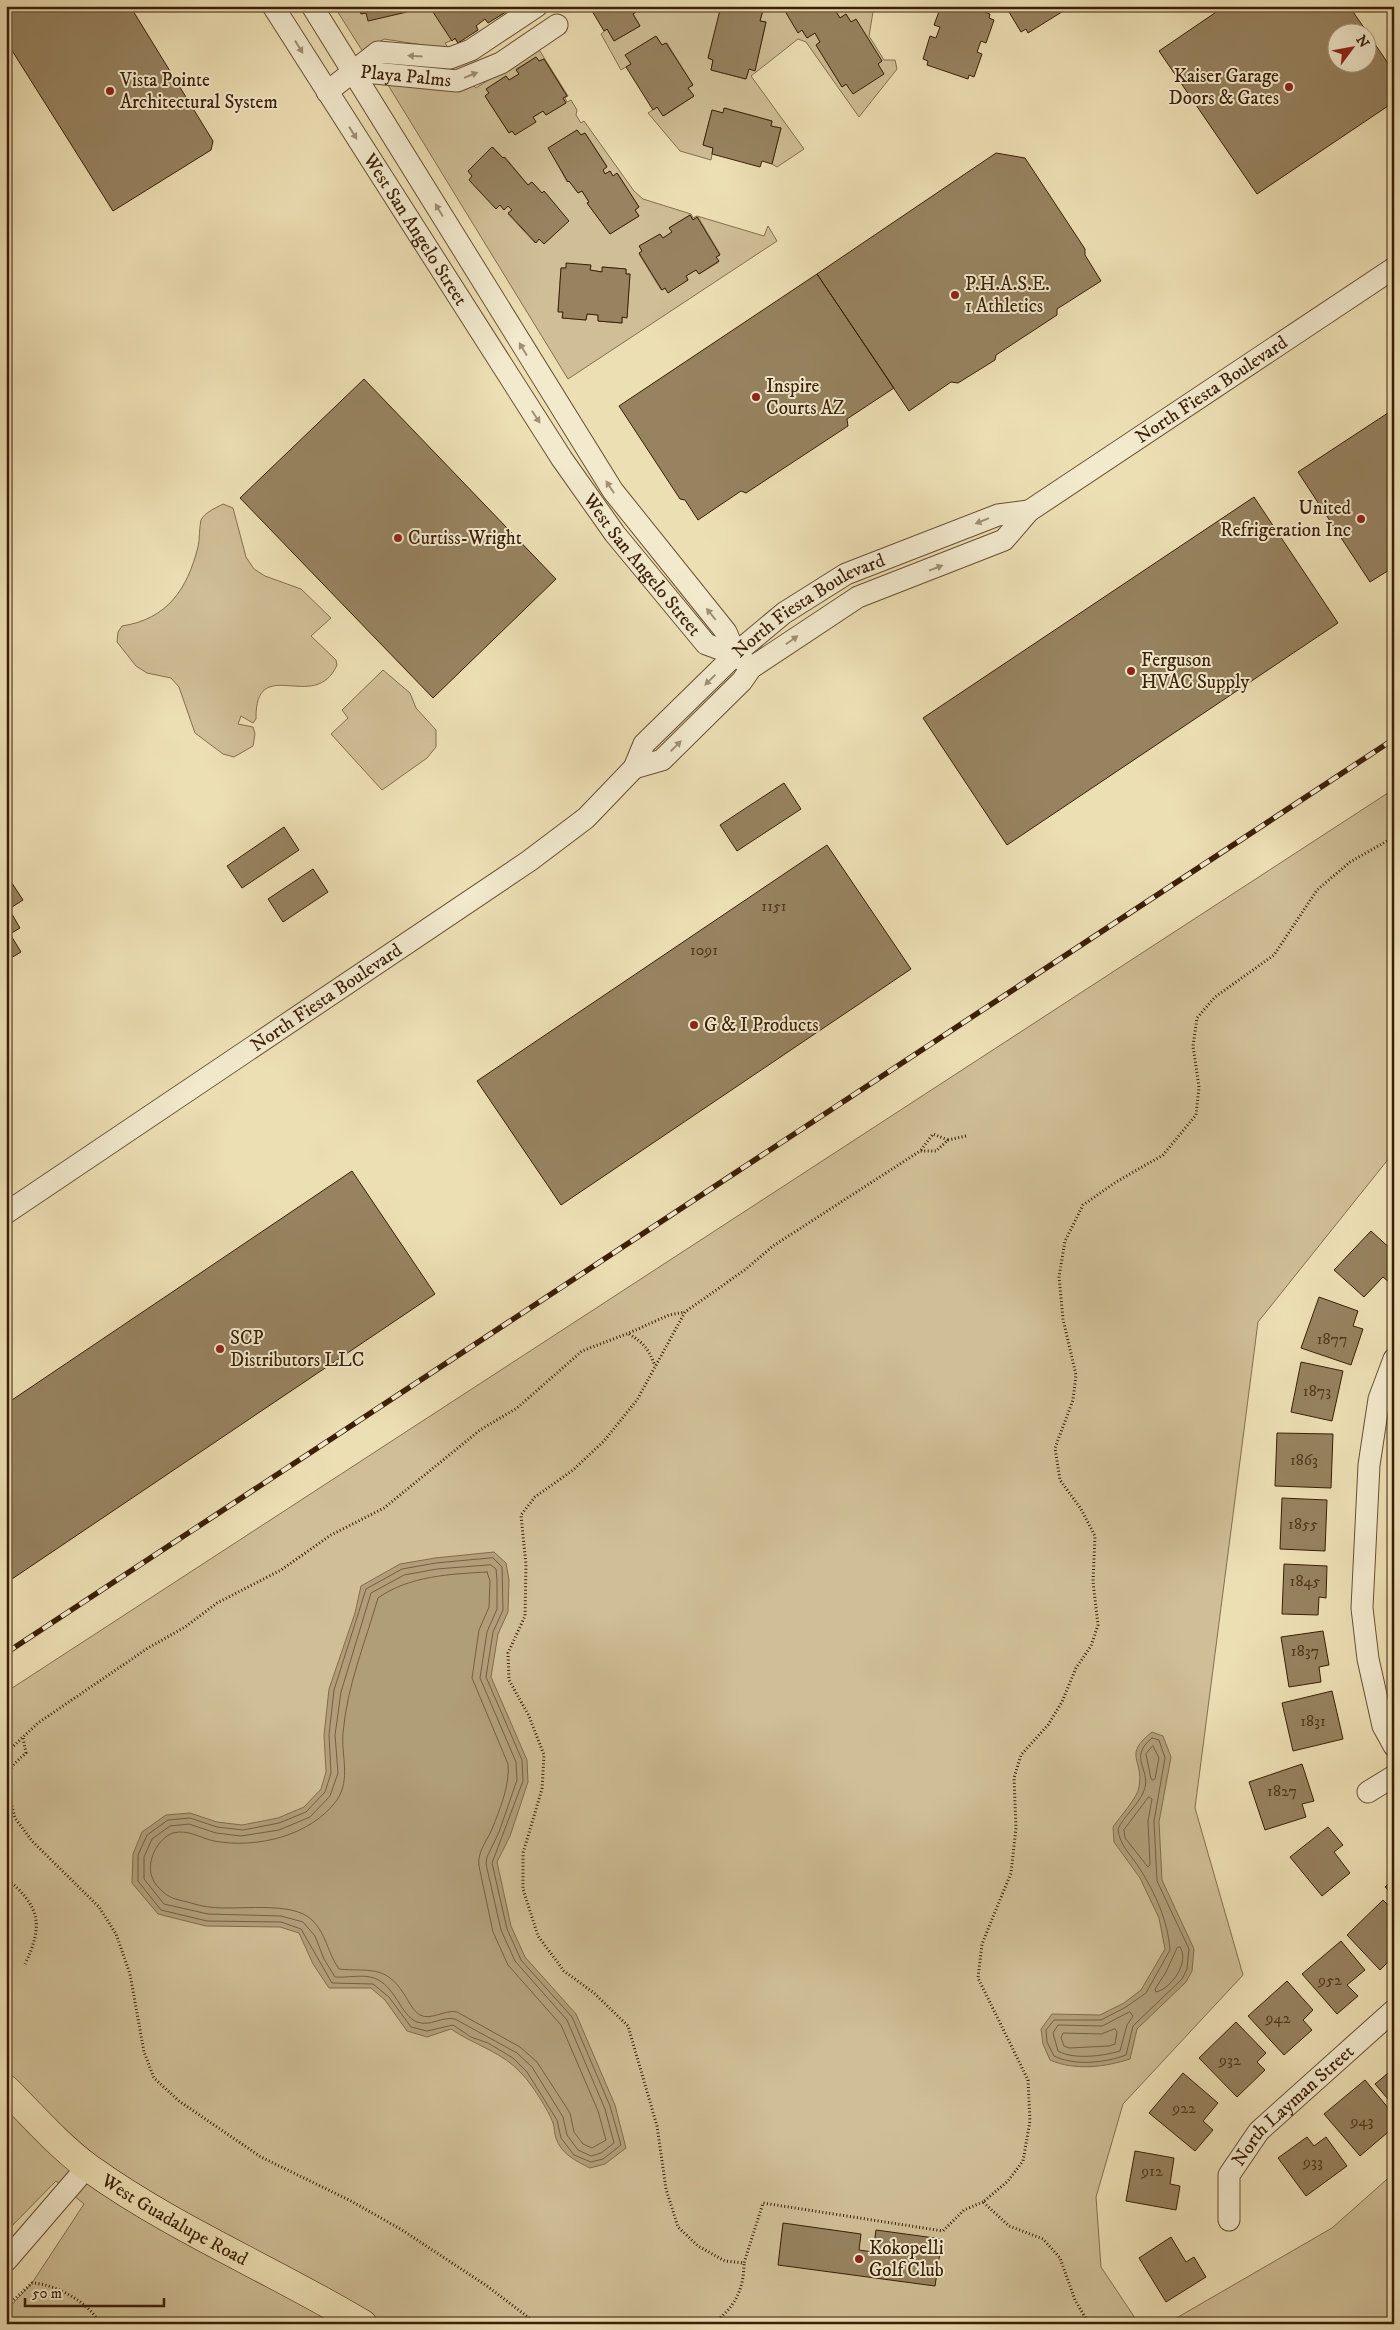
<svg xmlns="http://www.w3.org/2000/svg" width="1400" height="2330" font-family="'IM FELL DW Pica',serif">
	<rect width="100%" height="100%" fill="#eddfb4"/>
	<filter id="stains"><feTurbulence type="fractalNoise" baseFrequency=".004" numOctaves="4"/><feColorMatrix values="0 0 0 0 .2 0 0 0 0 .09 0 0 0 0 .02 0 0 0 .5 -.17"/></filter>
	<radialGradient id="worn" r=".72"><stop offset=".6" stop-color="#630" stop-opacity="0"/><stop offset="1" stop-color="#630" stop-opacity=".3"/></radialGradient>
	<path fill="#cfbe96" stroke="#846e4e" fill-rule="evenodd" d="M334 6H509V10L488 23 485 19 476 25 478 30 458 43 455 39 445 43 449 49 384 39 363 52Z
		M638 6H726L708 58 713 60 711 70 746 79 749 69 755 70 766 22 760 21 763 10 747 6H763L765 8 782 6 798 32 802 30 807 38 815 33 820 42 816 45 842 87 882 61 856 20 851 22 846 14 840 18 835 10 838 6H856L861 10 864 6H874L869 36 884 60H895L897 69 859 117 806 42 798 39 751 76 804 149 777 167 772 164 781 128 771 126 772 121 725 108 723 113 712 110 703 145 713 148 711 160 680 151 648 113 657 107 664 116 694 96 688 88 693 85 667 43 662 45 656 36 626 55 631 64 621 70 601 34 607 29 614 41 640 26 633 14 640 9Z
		M538 48 568 96 565 98 567 102 571 100 577 110 576 115 581 123 584 121 634 191 643 199 691 214 693 218 697 216 764 236 768 226 777 241 568 379 388 85H473L476 88ZM536 57 539 61 544 59 567 95 563 98 566 103 546 115 543 111 509 133 485 96 489 93 486 89 506 76 509 80 519 74 516 69ZM577 130 581 135 585 133 607 166 603 170 605 174 610 171 613 176 618 174 639 207 635 210 639 216 610 234 587 203 589 202 582 191 578 193 569 181 567 182 549 148ZM493 147 503 158 505 157 528 185 532 182 542 193 544 192 568 221 544 244 539 239 535 243 508 214 512 210 508 206 504 209 500 205 496 208 469 180 472 176 468 171ZM690 215 693 220 698 217 720 254 716 257 719 262 699 274 696 270 686 276 688 280 668 292 665 288 661 290 639 254 642 251 640 246 660 234 663 238 672 232 670 227ZM591 266 590 270 602 272 603 267 626 269V274H630L627 317H622V323L598 321V315L587 314 586 320 563 318V312L558 311 561 268Z
		M223 504 233 508 246 557 254 569 265 576 301 589 331 618 311 636 336 660 337 665C315 715 255 652 256 719L253 723 241 716 238 724 253 727 255 734 253 746 234 757 223 754 195 733 179 687 171 678 147 673 136 666 117 642 118 632 122 626C167 619 187 590 198 547 200 539 199 528 201 520 205 512 216 508 223 504Z
		M383 670 410 693 416 708 436 730V747L427 758 382 790 331 734 348 718 342 710Z
		M1394 789V1152L1258 1322 1195 1808 1243 1975 1123 2104 1096 2197 1101 2267 1139 2324H6V2311L32 2283 84 2204 56 2181 6 2232V1692Z
		M1394 2173V2324H1166L1332 2228Z"/>
	<path fill="#b09e79" stroke="#816b4b" d="M494 1552 506 1563 509 1580 508 1612 498 1634 491 1677 527 1760 528 1782 510 1836 497 1862 511 1926 525 1957 576 2014 615 2105 626 2148 605 2164 590 2168C576 2161 561 2154 556 2138 554 2134 555 2128 553 2123 549 2111 531 2083 522 2074 503 2052 474 2045 451 2029L427 2037 407 2031 385 2000 371 1988H329L313 1964 299 1933 280 1927 206 1926 158 1914 132 1883 133 1854 142 1832 166 1815 190 1813 217 1822 242 1825 278 1818 304 1807 321 1789 326 1772 324 1735 329 1689 355 1613 361 1586 400 1564 435 1558Z
		M1152 1732 1163 1736 1171 1757 1159 1822 1162 1880 1194 1949 1192 1971 1186 1982 1137 2029 1130 2059C1105 2067 1075 2071 1050 2060L1043 2044 1041 2029 1052 2014 1100 2015 1124 2003 1141 1990 1165 1949 1159 1918 1140 1878 1114 1842 1113 1827C1119 1818 1138 1797 1139 1787 1144 1758 1122 1756 1152 1732Z"/>
	<g fill="none" stroke-linecap="round" stroke-linejoin="round">
		<path stroke="#755e40" stroke-width="1" d="M493 1558 502 1567 503 1610 493 1632 486 1677 522 1760 523 1781 492 1863 507 1929 521 1960 572 2017 610 2106 621 2145 603 2159 591 2162 574 2155 561 2138 557 2120 527 2072 513 2058 488 2043 471 2037 453 2025 427 2031 411 2027 389 1997 373 1984 332 1983 301 1929 281 1922 207 1921 161 1910 138 1881V1855L147 1835 168 1820 190 1818 217 1827 243 1830 279 1823 306 1812 325 1792 331 1773 329 1735 334 1690 366 1589 402 1569 436 1563Z
			M491 1565 496 1569 497 1580V1609L487 1632 480 1678 516 1762 517 1780 499 1832 487 1857 486 1864 501 1930 515 1961 567 2020 605 2109 614 2143 601 2153 591 2156 578 2150 567 2135 563 2117 532 2067 517 2053 455 2019C441 2016 431 2027 417 2022 401 2016 395 1985 374 1978 363 1974 347 1978 335 1977L324 1959 315 1936 303 1922 281 1916 208 1914 164 1904 144 1879V1857L152 1839 170 1826 189 1824 216 1833 241 1836 279 1830 310 1817 330 1796 338 1773 335 1735 341 1692 371 1593 404 1575 437 1569Z
			M487 1572 490 1581 489 1607 479 1630 472 1678 508 1764C510 1785 500 1809 492 1829 487 1841 477 1852 479 1866L493 1932 508 1965 561 2025 598 2111 606 2140 592 2148 583 2144 574 2132 570 2113 537 2062 520 2047 457 2012C445 2009 431 2021 420 2015 413 2011 408 2000 404 1994 385 1964 368 1972 339 1969 328 1954 326 1933 312 1920 292 1900 236 1911 209 1907 199 1906 189 1902 179 1900 168 1898 156 1888 152 1877 146 1861 158 1838 173 1833 188 1829 200 1838 214 1841 256 1849 311 1836 337 1800 351 1779 341 1755 343 1733 347 1686 365 1643 378 1598 409 1576 450 1574 487 1572Z
			M1152 1738 1159 1740 1165 1758 1154 1821 1157 1881 1189 1949 1187 1969 1182 1979 1133 2026 1126 2055C1105 2063 1074 2066 1054 2056L1047 2042 1046 2030 1054 2020H1101L1126 2007 1146 1993 1170 1950C1168 1921 1155 1893 1140 1869 1132 1856 1119 1845 1118 1829 1124 1816 1137 1806 1143 1793 1154 1770 1126 1759 1152 1738Z
			M1153 1746 1159 1758 1155 1779 1153 1780 1151 1779 1146 1754Z
			M1149 1797 1152 1799 1148 1821 1150 1865 1148 1867 1125 1838 1124 1830Z
			M1180 1947C1190 1962 1172 1988 1156 1992L1155 1989 1166 1972 1177 1948Z
			M1130 2012 1133 2016 1127 2025 1120 2051C1103 2056 1074 2060 1058 2051L1053 2033 1058 2025 1102 2026Z
			M1115 2029 1117 2032 1115 2044 1109 2046 1069 2048 1064 2046 1061 2038 1063 2033 1101 2034Z"/>
	</g>
	<path fill="#978360" stroke="#3a1f06" d="M6 6H130L213 141 211 150 113 211 6 41Z
		M359 6H405L407 12 368 21 366 13 361 14Z
		M429 6H506L509 10 488 23 485 19 476 26 478 30 458 43 455 38 452 41Z
		M589 6H638L640 9 633 14 640 26 614 41 607 29 604 31Z
		M726 6H747L763 10 760 21 766 22 755 71 749 69 746 79 711 70 713 60 708 58 720 10 725 11Z
		M782 6H838L835 10 840 18 846 14 851 22 856 19 882 61 878 64 884 74 853 94 846 84 842 87 816 45 820 42 815 33 807 38 802 30 798 33Z
		M941 6H968L990 14 989 18 994 20 986 43 981 41 977 52 982 54 974 77 969 75 968 79 927 65 928 61 923 59 930 36 936 38 940 27 934 25Z
		M1012 6H1063L1065 10 1028 33 1026 29 1021 32 1009 12 1013 9Z
		M1225 6H1349L1367 32H1338V62H1368V34L1394 72V102L1257 194 1159 51Z
		M656 36 662 45 666 43 693 85 688 88 694 96 663 116 657 107 653 110 626 67 631 64 625 55Z
		M536 57 539 61 544 59 567 96 563 98 566 103 546 115 543 111 533 117 536 122 515 135 512 131 509 133 485 96 489 93 486 89 506 76 509 80 519 74 516 70Z
		M724 108 772 121 771 126 781 128 772 164 762 161 760 167 712 154 713 148 703 145 712 110 723 113Z
		M577 130 581 135 585 133 607 167 603 170 605 174 610 171 613 176 617 173 639 207 635 210 639 216 610 234 587 203 589 202 582 191 578 193 569 181 568 182 548 148Z
		M492 147 503 158 504 157 528 185 532 182 542 193 544 191 569 221 544 244 539 239 536 243 508 213 512 210 508 206 504 210 500 205 496 209 469 180 472 176 468 171Z
		M996 153 1025 158 1085 249V255L1101 281 1057 309V315L996 355 995 360 958 383 951 382 909 411 817 274Z
		M690 215 693 220 697 217 720 255 716 257 719 261 699 274 696 270 686 276 688 280 668 293 665 288 662 290 639 253 642 251 639 246 660 234 663 238 672 232 669 228Z
		M566 263 591 265 590 270 602 272V267L626 269V274H630L627 318 622 317V323L598 321V315L587 314 586 320 562 318 563 312H558L561 268H566Z
		M817 274 894 388 847 419 848 426 746 493 741 491 698 520 685 500 680 499 619 406Z
		M364 379 556 579 433 698 240 498Z
		M1394 409V567L1370 582 1298 472Z
		M1254 497 1338 623 1007 845 923 718Z
		M784 783 801 809 737 851 720 825Z
		M284 827 299 850 242 888 227 866Z
		M827 845 911 969 561 1205 477 1081Z
		M313 869 328 892 283 922 268 899Z
		M6 874 23 900 9 909 20 928 10 934 21 952 6 961Z
		M352 1171 435 1294 6 1583V1404Z
		M1371 1231 1394 1252V1279L1390 1283 1383 1277 1364 1297 1334 1270Z
		M1319 1297 1358 1311 1353 1326 1363 1329 1351 1365 1301 1348Z
		M1301 1362 1343 1371 1332 1421 1291 1412Z
		M1277 1433 1333 1434 1331 1488 1275 1486Z
		M1282 1498 1327 1500 1325 1551 1280 1549Z
		M1284 1564 1327 1566 1326 1598 1319 1597 1318 1615 1282 1614Z
		M1323 1631 1329 1665 1319 1667 1321 1682 1289 1687 1281 1637Z
		M1332 1691 1343 1739 1293 1751 1282 1703Z
		M1302 1764 1314 1801 1302 1804 1306 1817 1265 1830 1249 1782Z
		M1328 1827 1343 1845 1334 1852 1350 1873 1322 1896 1290 1857Z
		M1394 1878V1896L1385 1887Z
		M1383 1900 1394 1911V1956L1380 1970 1347 1935Z
		M1341 1941 1365 1970 1347 1985 1358 1996 1337 2014 1302 1974Z
		M1287 1981 1313 2010 1303 2020 1312 2030 1284 2055 1248 2016Z
		M1236 2022 1266 2053 1257 2062 1265 2070 1237 2097 1199 2058Z
		M1394 2068V2106L1375 2084Z
		M1183 2073 1218 2103 1203 2121 1213 2130 1195 2151 1149 2113Z
		M1365 2080 1394 2115V2127L1360 2156 1324 2114Z
		M1307 2137 1314 2146 1326 2137 1347 2166 1306 2196 1278 2158Z
		M1135 2151 1174 2158 1170 2184 1180 2186 1176 2210 1126 2201Z
		M783 2223 861 2234 859 2250 873 2252 876 2230 942 2239 935 2286 778 2265Z
		M1171 2237 1186 2262 1194 2257 1206 2277 1166 2302 1139 2258Z"/>
	<g fill="none" stroke-linecap="round" stroke-linejoin="round">
		<g stroke="#674f32" stroke-width="23">
			<g id="minor">
				<path id="s1" d="M273 6 562 459 615 534 706 644 736 655 746 663"/>
				<path d="M312 6 613 491 726 632 736 655"/>
				<path id="s2" d="M354 71 457 81 501 63 557 25"/>
				<path d="M327 92 378 52 450 58 471 50 537 6"/>
				<path id="s3" d="M634 768 662 760 742 681 751 668 858 597 1004 540 1029 511 1394 268"/>
				<path id="s4" d="M6 1213 529 861 586 818 634 768 644 744 742 648 784 613 846 574 998 515 1029 511"/>
				<path d="M1394 1359 1379 1399 1369 1465 1362 1608 1368 1659 1383 1726 1394 1746"/>
				<path d="M1368 1792 1394 1776"/>
				<path id="s5" d="M1229 2220V2175L1259 2131 1394 2010"/>
				<path d="M6 2261 87 2167"/>
			</g>
		</g>
		<g stroke="#3a1f06" stroke-width="29">
			<g id="major">
				<path id="s6" d="M6 2089C33 2116 58 2145 89 2168 174 2229 273 2270 363 2324"/>
			</g>
		</g>
		<path stroke="#3a1f06" stroke-width="3" stroke-dasharray="1 2.5" stroke-linecap="butt" d="M966 1136 948 1140 936 1151H920L773 1246 746 1269 685 1312 637 1400 604 1441 573 1470 535 1497 521 1515 526 1565 525 1616 508 1653 509 1680 529 1716 544 1755 542 1789 523 1853V1889L538 1936 564 1971 594 1993 628 2026 657 2126 666 2189 678 2227 698 2246 725 2261 744 2263 763 2203 943 2231 964 2210 983 2202
			M921 1150 933 1134 948 1140
			M629 1334C644 1343 649 1350 655 1366
			M6 1753 38 1723 148 1648 185 1627 217 1603 281 1570 331 1535 384 1508 480 1430 517 1408 582 1351 629 1333 669 1315 685 1312
			M6 1777 14 1764 26 1753 23 1738
			M6 1782 15 1818 32 1841 99 1907 116 1934 130 1974 144 2052 154 2078 179 2101 261 2157 351 2201 402 2230 487 2286 537 2324
			M6 1878C40 1906 44 1925 25 1964
			M6 2307 32 2283C55 2284 89 2302 100 2324
			M712 2324C734 2309 744 2290 744 2263
			M1089 2324 1075 2300 1060 2258 1043 2239 1009 2226 983 2202 1008 2181 1023 2161 1030 2121 1028 2080 978 1978 982 1944 1011 1873 1016 1828 1014 1778 1021 1755 1048 1725 1062 1702 1076 1668 1091 1646 1098 1625 1093 1582 1095 1536 1081 1509 1060 1480 1055 1448 1073 1400 1076 1375 1063 1319 1059 1277 1065 1241 1083 1205 1116 1182 1163 1155 1196 1115 1199 1087 1193 1046 1197 1018 1215 997 1274 955 1317 890 1350 862 1394 837"/>
		<use href="#minor" stroke="#f3eace" stroke-width="21"/>
		<use href="#major" stroke="#eddfb4" stroke-width="28"/>
		<g stroke="#3a1f06" stroke-width="5.5">
			<path id="rail" d="M6 1653 1394 739"/>
		</g>
		<use href="#rail" stroke="#f3eace" stroke-width="4" stroke-dasharray="11" stroke-linecap="butt"/>
	</g>
	<defs><path id="oneway-solid" d="M-6-.8H1V-3.2L6.5 0L1 3.2V.8H-6Z" transform="scale(1.25)"/></defs>
	<g fill="#a08f74">
		<use href="#oneway-solid" transform="translate(299 47) rotate(58)"/>
		<use href="#oneway-solid" transform="translate(415 56) rotate(-177)"/>
		<use href="#oneway-solid" transform="translate(471 75) rotate(-22)"/>
		<use href="#oneway-solid" transform="translate(353 133) rotate(58)"/>
		<use href="#oneway-solid" transform="translate(439 210) rotate(-121)"/>
		<use href="#oneway-solid" transform="translate(523 349) rotate(-121)"/>
		<use href="#oneway-solid" transform="translate(536 417) rotate(57)"/>
		<use href="#oneway-solid" transform="translate(610 487) rotate(-123)"/>
		<use href="#oneway-solid" transform="translate(982 521) rotate(158)"/>
		<use href="#oneway-solid" transform="translate(936 568) rotate(-21)"/>
		<use href="#oneway-solid" transform="translate(711 614) rotate(-129)"/>
		<use href="#oneway-solid" transform="translate(792 640) rotate(-35)"/>
		<use href="#oneway-solid" transform="translate(710 680) rotate(136)"/>
		<use href="#oneway-solid" transform="translate(676 746) rotate(-45)"/>
	</g>
	<g fill="#8f2418" stroke="#f3eace" stroke-width="2">
		<circle cx="1289" cy="87" r="5"/>
		<circle cx="110" cy="91" r="5"/>
		<circle cx="955" cy="295" r="5"/>
		<circle cx="756" cy="397" r="5"/>
		<circle cx="1361" cy="519" r="5"/>
		<circle cx="398" cy="538" r="5"/>
		<circle cx="1131" cy="671" r="5"/>
		<circle cx="694" cy="1025" r="5"/>
		<circle cx="220" cy="1349" r="5"/>
		<circle cx="859" cy="2259" r="5"/>
	</g>
	<g text-anchor="middle" dominant-baseline="central" stroke-width="4" stroke-linejoin="round" paint-order="stroke">
		<g font-size="16" fill="#51381c">
			<text x="774" y="906">1151</text>
			<text x="704" y="950">1091</text>
			<text x="1332" y="1339">1877</text>
			<text x="1317" y="1391">1873</text>
			<text x="1304" y="1460">1863</text>
			<text x="1303" y="1524">1855</text>
			<text x="1305" y="1581">1845</text>
			<text x="1305" y="1651">1837</text>
			<text x="1313" y="1721">1831</text>
			<text x="1282" y="1791">1827</text>
			<text x="1330" y="1980">952</text>
			<text x="1278" y="2018">942</text>
			<text x="1230" y="2060">932</text>
			<text x="1184" y="2108">922</text>
			<text x="1362" y="2121">943</text>
			<text x="1313" y="2162">933</text>
			<text x="1152" y="2171">912</text>
		</g>
		<g font-size="19" fill="#3a1f06" stroke="#f3eace">
			<text stroke="none"><textPath href="#s2" startOffset="52">Playa Palms</textPath></text>
			<text stroke="none"><textPath href="#s1" startOffset="265">West San Angelo Street</textPath></text>
			<text stroke="none"><textPath href="#s3" startOffset="700">North Fiesta Boulevard</textPath></text>
			<text stroke="none"><textPath href="#s1" startOffset="670">West San Angelo Street</textPath></text>
			<text stroke="none"><textPath href="#s4" startOffset="1014">North Fiesta Boulevard</textPath></text>
			<text stroke="none"><textPath href="#s4" startOffset="386">North Fiesta Boulevard</textPath></text>
			<text stroke="none"><textPath href="#s5" startOffset="140">North Layman Street</textPath></text>
			<text stroke="none"><textPath href="#s6" startOffset="215">West Guadalupe Road</textPath></text>
		</g>
		<g font-size="19" fill="#3a1f06" stroke="#f3eace" text-anchor="start">
			<text x="1279" y="76" text-anchor="end">Kaiser Garage<tspan x="1279" dy="22">Doors &amp; Gates</tspan></text>
			<text x="120" y="80">Vista Pointe<tspan x="120" dy="22">Architectural System</tspan></text>
			<text x="965" y="284">P.H.A.S.E.<tspan x="965" dy="22">1 Athletics</tspan></text>
			<text x="766" y="386">Inspire<tspan x="766" dy="22">Courts AZ</tspan></text>
			<text x="1351" y="508" text-anchor="end">United<tspan x="1351" dy="22">Refrigeration Inc</tspan></text>
			<text x="408" y="538">Curtiss-Wright</text>
			<text x="1141" y="660">Ferguson<tspan x="1141" dy="22">HVAC Supply</tspan></text>
			<text x="704" y="1025">G &amp; I Products</text>
			<text x="230" y="1338">SCP<tspan x="230" dy="22">Distributors LLC</tspan></text>
			<text x="869" y="2248">Kokopelli<tspan x="869" dy="22">Golf Club</tspan></text>
		</g>
	</g>
	<rect width="1400" height="2330" fill="none" stroke="#eddfb4" stroke-width="25"/>
	<rect x="8" y="8" width="1385" height="2315" fill="none" stroke="#3a1f06" stroke-width="2.5"/>
	<rect x="12" y="12" width="1375" height="2305" fill="none" stroke="#3a1f06"/>
	<g transform="translate(1352 48) rotate(58)"><circle r="24" fill="#f3eace" stroke="#a9997e"/>
	<path d="M0-4L9 19L0 12L-9 19Z" fill="#8f2418"/>
	<text y="-8" font-size="14" font-weight="bold" text-anchor="middle" fill="#3a1f06">N</text>
	</g>
	<path d="M25 2298v8h139v-8" fill="none" stroke="#3a1f06" stroke-width="2.5"/>
	<text x="32" y="2298" font-size="15" fill="#3a1f06" stroke="#f3eace" stroke-width="4" paint-order="stroke">50 m</text>
	<rect width="100%" height="100%" filter="url(#stains)"/>
	<rect width="100%" height="100%" fill="url(#worn)"/>
</svg>
